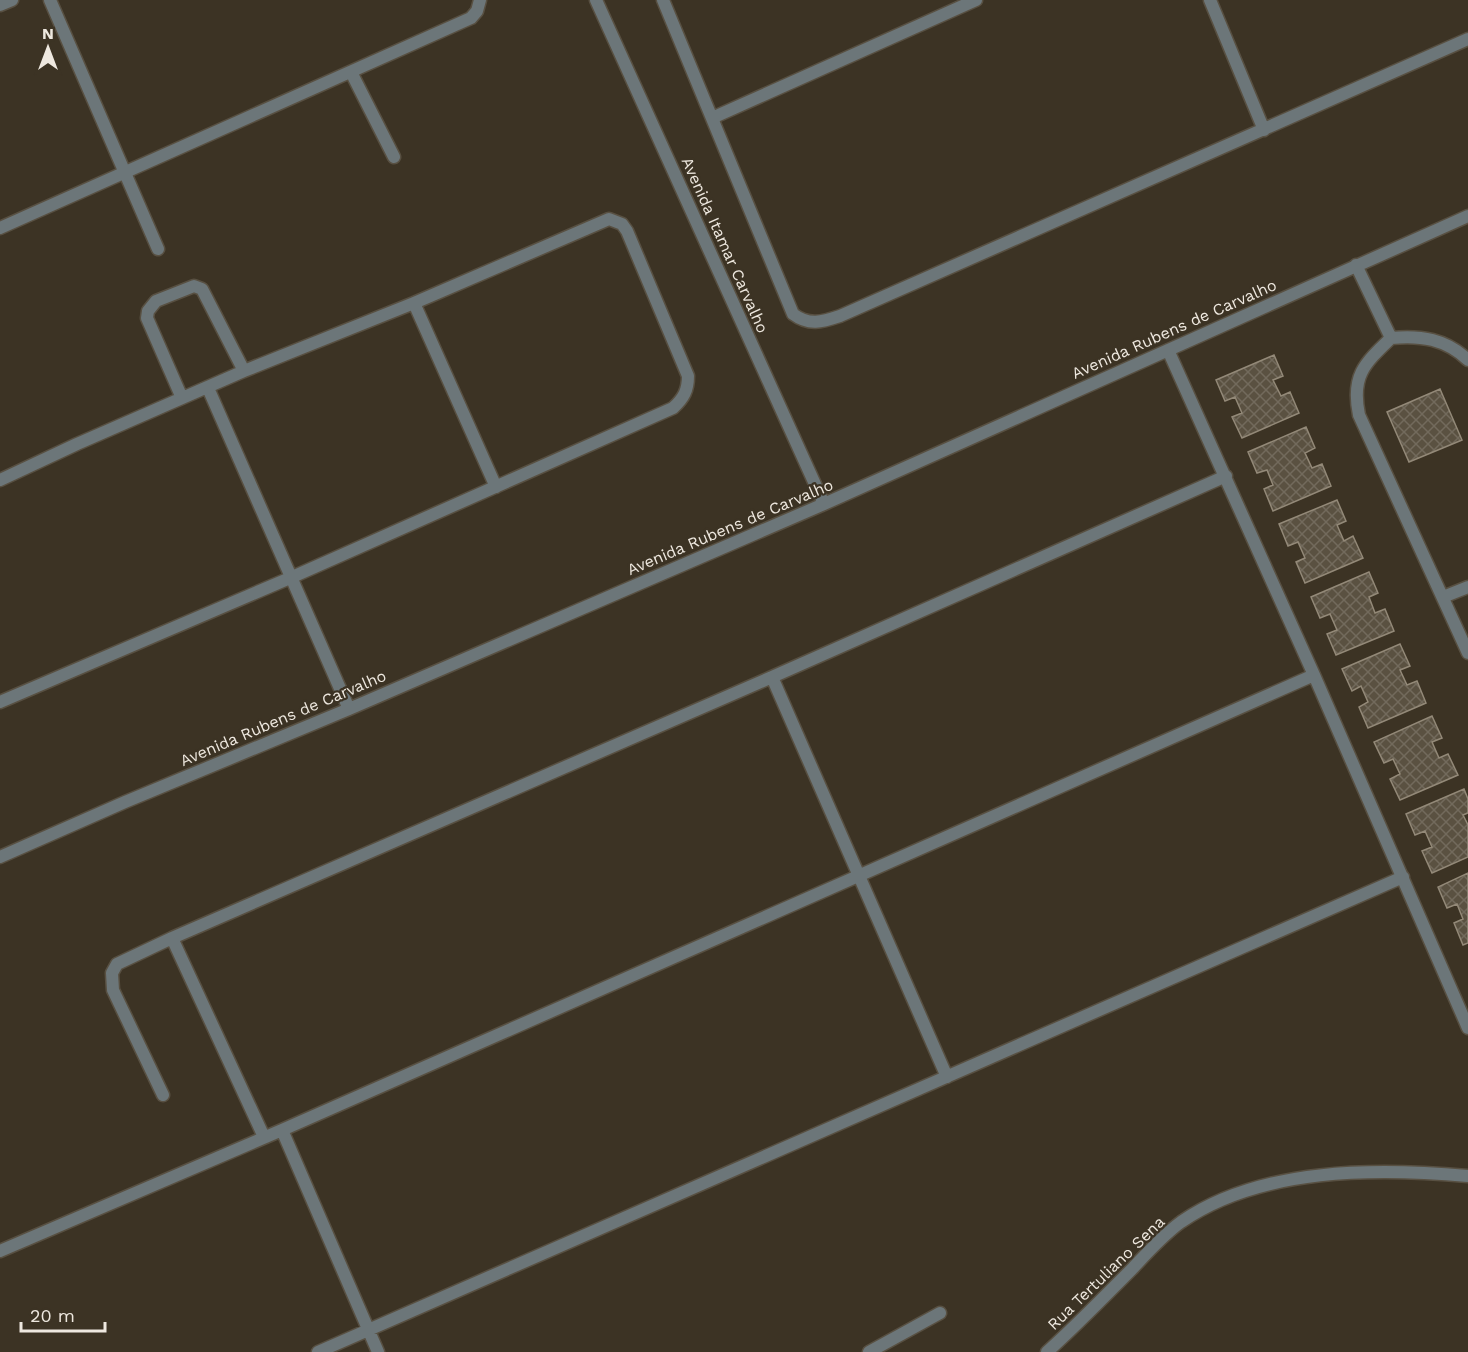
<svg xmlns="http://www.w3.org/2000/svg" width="1468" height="1352" font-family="'Work Sans',sans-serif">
	<defs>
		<pattern id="building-cross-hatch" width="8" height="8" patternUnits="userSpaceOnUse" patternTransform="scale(1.5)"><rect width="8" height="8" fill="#5a5141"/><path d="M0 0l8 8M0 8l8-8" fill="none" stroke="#726a5c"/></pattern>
	</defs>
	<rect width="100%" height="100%" fill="#3c3324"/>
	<path fill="url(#building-cross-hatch)" stroke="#938978" stroke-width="1.5" d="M1274 355 1283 376 1273 380 1281 396 1290 392 1299 413 1242 438 1232 417 1242 413 1235 397 1225 401 1216 380Z
		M1440 389 1462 440 1409 462 1387 412Z
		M1306 427 1315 448 1305 453 1312 468 1322 464 1331 486 1273 511 1264 489 1273 485 1267 470 1257 473 1248 452Z
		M1337 500 1346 521 1337 525 1344 541 1353 536 1363 558 1305 583 1296 562 1305 558 1298 542 1288 546 1279 524Z
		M1369 572 1378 593 1369 597 1375 613 1385 609 1394 631 1336 655 1327 634 1337 630 1330 614 1320 618 1311 597Z
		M1400 644 1410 666 1400 670 1407 685 1417 681 1426 703 1368 728 1359 707 1368 702 1361 686 1352 691 1342 669Z
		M1432 716 1442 738 1432 742 1439 758 1448 754 1458 775 1400 800 1390 779 1400 774 1393 759 1384 763 1374 742Z
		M1464 789 1468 799V813L1463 815 1468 825V857L1432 873 1422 851 1432 847 1425 831 1415 835 1406 814Z
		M1468 873V943L1463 945 1454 923 1463 919 1457 904 1447 908 1438 887Z"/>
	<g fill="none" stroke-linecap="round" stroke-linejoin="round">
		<g stroke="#585042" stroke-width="15">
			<path id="street" d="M50 0 158 249
				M596 0 824 504
				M663 0 793 314C809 326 822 322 840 316L1468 39
				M1210 0 1264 130
				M0 5 12 0
				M351 72 394 157
				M712 118 976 0
				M0 228 471 18 477 11 480 0
				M1356 265 1391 338C1364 364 1351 376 1359 415L1468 653
				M414 303 496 487
				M1391 338C1421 335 1446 339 1468 360
				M1168 350 1314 675 1468 1028
				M208 388 349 709
				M182 398 147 318 148 311 156 301 194 286 202 289 244 371
				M0 480 77 444 244 371 414 303 609 219 622 224 627 231 688 376C688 390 684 398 673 408L290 578 0 702
				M1443 597 1468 587
				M772 677 947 1077
				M0 857 125 802 349 709 824 504 1468 216
				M172 938 772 677 1226 476
				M163 1095 113 990 112 973 117 964 172 938 264 1137
				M282 1130 378 1352
				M0 1251 282 1130 1314 675
				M318 1352 1403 877
				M869 1352 940 1313
				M1047 1352C1077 1325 1104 1297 1132 1269 1147 1253 1163 1235 1181 1222 1261 1167 1376 1168 1468 1176"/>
		</g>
		<use href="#street" stroke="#6c7679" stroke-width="12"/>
	</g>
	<g text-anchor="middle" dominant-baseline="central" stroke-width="4.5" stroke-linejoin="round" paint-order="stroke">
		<g font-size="16" fill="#eee8df" stroke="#3c3324">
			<text transform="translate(725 245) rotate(66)">Avenida Itamar Carvalho</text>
			<text transform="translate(1174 329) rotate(-24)">Avenida Rubens de Carvalho</text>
			<text transform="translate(730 527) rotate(-23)">Avenida Rubens de Carvalho</text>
			<text transform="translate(283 718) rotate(-23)">Avenida Rubens de Carvalho</text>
			<text transform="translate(1106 1273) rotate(-44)">Rua Tertuliano Sena</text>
		</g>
	</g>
	<g transform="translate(48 48)" stroke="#3c3324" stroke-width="4.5" paint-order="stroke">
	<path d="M0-4.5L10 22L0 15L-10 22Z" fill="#eee8df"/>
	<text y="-9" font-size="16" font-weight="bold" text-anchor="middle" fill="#eee8df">N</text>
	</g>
	<path d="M21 1322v9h84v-9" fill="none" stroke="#eee8df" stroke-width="3"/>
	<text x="30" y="1322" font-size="18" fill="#eee8df" stroke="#3c3324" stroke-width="4.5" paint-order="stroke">20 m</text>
</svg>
